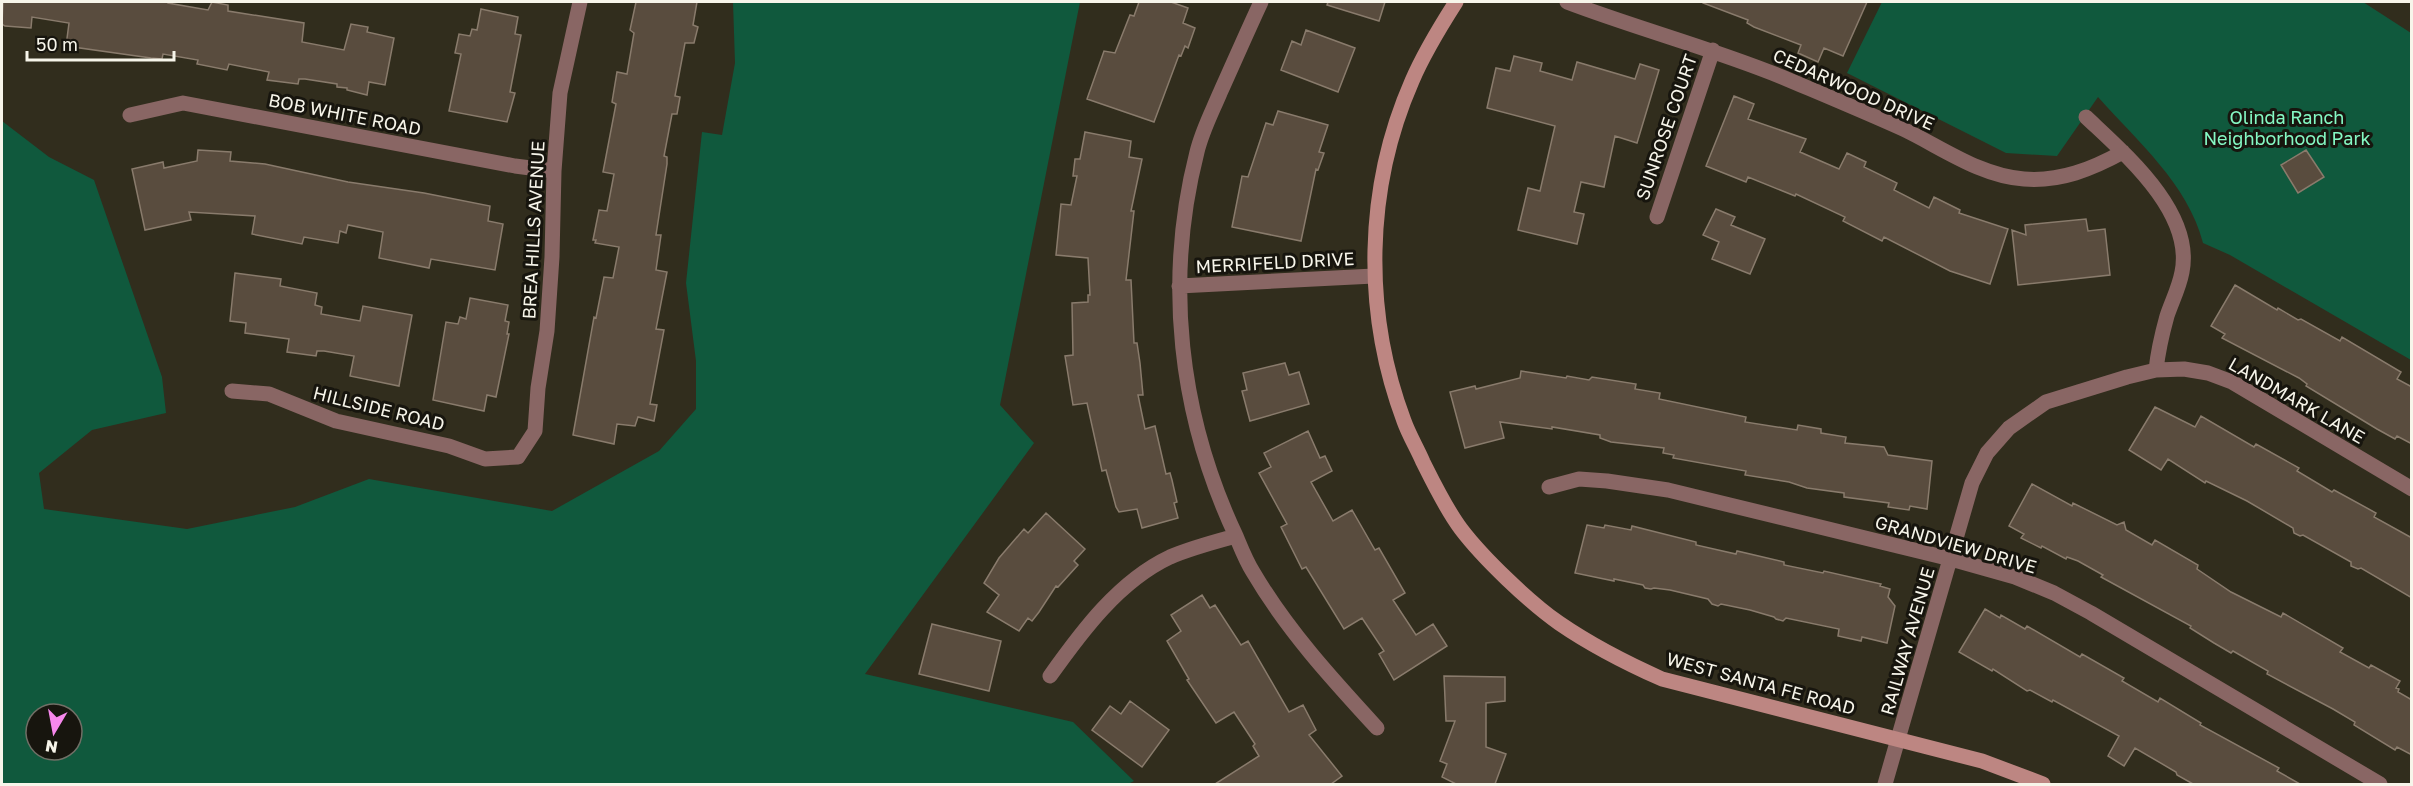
<svg xmlns="http://www.w3.org/2000/svg" width="2413" height="786" font-family="'Golos Text',sans-serif">
	<rect width="100%" height="100%" fill="#312d1d"/>
	<path fill="#10593d" fill-rule="evenodd" d="M733 2H1080L1000 405 1034 443 865 674 1073 722 1134 781 1128 784H2V121L49 157 94 180 162 377 166 413 92 430 39 473 44 509 187 529 295 507 369 479 552 511 659 451 696 409V361L686 283 702 132 722 135 735 63ZM36 714H72V750H36Z
		M1882 2H2363L2411 33V360L2230 255 2203 243C2188 184 2137 141 2098 97L2057 156 2006 153 1847 73Z"/>
	<path fill="#594c3e" stroke="#897b6c" stroke-width="1.5" d="M3 2H168V3L208 10 212 2 228 5V11L304 23 302 42 344 50 351 24 368 27 367 32 394 38 385 85 369 82 367 95 347 90V88L337 87V84L305 79H299L298 84 267 80 269 72 229 64 227 70 197 64 198 60 163 54 162 59 151 58 66 46 69 23 32 17 31 28 5 26 2 24Z
		M636 2H697L693 25 698 27 694 43H685L675 96 680 97 677 114H672L664 156 667 157V164L656 235H661L656 270 667 272 656 329 664 330 650 404 657 405 654 421 638 417 635 426 617 424 614 444 573 435 594 317 596 318 604 277 613 278 619 247 595 243 596 240H593L599 210 607 211 614 174 603 172 616 104 612 102 617 72 627 74 634 33 630 30Z
		M1139 2H1171L1188 8 1183 23 1195 28 1188 48 1185 46 1181 56 1179 55 1154 122 1087 99 1104 51 1115 53 1130 15 1134 16Z
		M1328 2H1385L1379 21 1327 5Z
		M1703 2H1867L1843 56 1824 48 1818 62 1798 53 1801 45 1754 27 1747 23 1748 20 1703 3Z
		M481 9 518 17 515 34 521 35 510 92 515 93 507 122 449 111 461 54 455 53 459 34 470 36 472 29 477 30Z
		M1306 30 1355 48 1338 92 1281 70 1292 41 1301 45Z
		M1514 56 1542 63 1540 71 1572 80 1577 62 1635 79 1640 64 1659 70 1637 143 1615 136 1604 187 1581 182 1574 212 1584 214 1577 244 1518 230 1528 188 1540 191 1555 126 1487 108 1496 68 1510 71Z
		M1734 96 1754 104 1748 119 1806 139 1800 152 1839 169 1847 153 1866 162 1864 167 1897 183 1894 190 1929 208 1934 197 1960 210 1959 213 2008 229 1990 284 1950 271 1884 237 1882 241 1843 221 1845 217 1796 194 1795 196 1748 177 1746 182 1706 166Z
		M1278 111 1328 125 1319 152 1324 153 1318 170 1316 169 1301 241 1232 227 1242 176 1248 177 1266 123 1273 125Z
		M1085 132 1131 141 1129 157 1142 159 1131 211H1134L1126 280H1131L1134 343H1137L1140 363 1143 395H1138L1145 429 1155 426 1166 474 1170 473 1172 480 1177 502 1174 503 1178 518 1142 528 1137 509 1119 512 1116 507 1106 470 1102 471 1087 403 1073 405 1065 356 1073 355 1072 303 1088 302V295H1090L1088 258 1056 255 1061 204 1071 205 1077 176H1073L1075 159H1080Z
		M198 150 231 152 230 161 265 164 348 182 424 193 490 206 488 221 503 224 495 270 431 259 429 268 379 258 383 232 348 225 346 233 340 231 338 243 304 237 302 244 252 234 255 216 189 212 191 220 145 230 132 169 163 162 164 168 197 161Z
		M2306 150 2324 177 2298 193 2281 165Z
		M1716 209 1735 217 1731 225 1765 239 1750 274 1712 259 1719 242 1703 235Z
		M2086 219 2088 231 2105 229 2110 275 2018 285 2012 230 2026 235 2025 225Z
		M235 273 281 279 280 286 317 293 315 305 322 307 321 314 360 321 363 306 412 315 399 386 350 376 354 356 324 351H317L316 356 287 352 289 339 245 333 246 323 230 321Z
		M2235 285 2277 310 2278 308 2298 320 2301 319 2340 341 2342 337 2401 372 2397 379 2412 387V444L2397 436 2395 439 2377 429 2306 386 2307 384 2299 378 2222 338 2225 334 2211 326Z
		M470 298 508 305 505 321 509 322 507 334H509L496 397 487 395 484 411 433 400 446 322 458 324 460 317 466 319Z
		M1285 363 1289 375 1299 372 1309 404 1250 421 1242 391 1247 390 1243 373Z
		M1521 371 1566 378 1567 376 1589 380 1592 377 1636 384 1635 389 1660 393 1659 399 1746 417 1745 422 1797 430 1798 425 1821 429V433L1846 437 1845 443 1884 447 1888 455 1932 461 1927 509 1910 506 1909 510 1888 507 1889 503 1844 497V493L1807 488 1789 482 1745 475 1746 471 1673 458 1674 455 1663 453 1664 448 1611 442 1600 438V435L1552 427V429L1500 422 1504 438 1465 448 1450 392 1475 386 1476 389 1520 378Z
		M2155 407 2195 427 2201 416 2254 447 2256 444 2299 468 2297 471 2332 492 2334 490 2376 513 2374 517 2412 538V598L2361 568 2358 569 2351 566V562L2303 535 2300 536 2294 533 2293 528 2247 501 2206 481 2205 483 2168 459 2161 470 2129 450Z
		M1308 431 1320 458 1325 456 1332 471 1311 482 1333 521 1352 510 1375 550 1379 548 1405 593 1393 600 1416 635 1433 624 1447 646 1394 680 1379 654 1384 651 1362 618 1344 629 1306 567 1302 569 1281 527 1287 524 1259 473 1271 467 1264 453Z
		M2032 484 2072 506 2073 503 2117 525 2124 522 2126 530 2152 545 2155 540 2198 565 2197 569 2231 592 2281 617 2283 613 2343 648 2340 652 2369 668 2371 665 2400 681 2396 688 2399 689 2398 692 2412 700V755L2397 747 2395 750 2354 725 2355 722 2333 709 2267 674 2268 671 2233 651 2231 653 2214 643 2190 628 2191 626 2101 577 2103 575 2078 561 2067 557 2066 559 2042 546 2041 548 2021 538 2024 534 2009 526Z
		M1046 513 1085 549 1074 561 1078 565 1058 587 1056 586 1039 612 1032 621 1028 618 1019 631 987 612 999 595 984 583 999 558 1024 529 1028 533Z
		M1587 525 1604 528 1605 525 1631 530 1632 526 1696 542V545L1736 554 1737 551 1784 562V565L1823 573 1824 571 1881 584 1880 586 1890 589 1888 597 1895 606 1887 643 1862 637 1861 641 1838 636 1839 629 1786 618 1783 621 1776 619 1774 617 1750 610 1721 604 1718 606 1712 604 1708 599 1670 590 1654 588 1651 589 1645 588 1643 585 1614 579V581L1575 573Z
		M1202 595 1210 608 1215 605 1241 645 1248 641 1289 712 1303 705 1316 730 1309 735 1342 776 1331 784H1215L1259 756 1253 746 1255 744 1234 712 1216 723 1187 680 1189 679 1167 641 1181 631 1171 615Z
		M1985 609 2000 618 2001 615 2025 629 2027 626 2080 657 2082 654 2124 678 2122 681 2158 702 2160 698 2201 723 2200 725 2279 768 2277 771 2300 784H2193L2177 775 2176 772 2135 748 2124 766 2108 756 2119 736 2053 700 2052 702 2030 690 2027 691 1993 669 1992 671 1959 652Z
		M932 624 1001 641 989 691 919 674Z
		M1444 676 1505 677V701L1486 703V747L1506 754 1495 784H1456L1442 777 1447 764 1440 761 1455 721H1446Z
		M1130 701 1169 730 1142 767 1092 730 1110 706 1121 714Z"/>
	<g fill="none" stroke-linecap="round" stroke-linejoin="round">
		<path stroke="#896664" stroke-width="15" d="M1261 2C1247 32 1234 62 1220 93 1212 112 1202 131 1197 152 1164 281 1179 415 1236 536 1241 548 1246 561 1253 572 1287 630 1332 679 1377 728
			M1567 2C1638 29 1711 48 1782 77 1822 94 1863 111 1903 129 1941 147 1980 176 2024 179 2060 182 2092 169 2123 152
			M130 115 183 103 515 166 554 171
			M2086 117C2125 154 2194 212 2182 272 2179 288 2172 301 2167 316 2162 334 2158 351 2156 370
			M1657 217 1713 50
			M1179 286 1374 276
			M232 391 269 394 336 421 449 446 485 459 518 457 535 431 538 388 547 331 552 257 554 171 560 93 580 2
			M1549 487 1579 479 1607 481 1668 490 1951 559 2015 577 2054 593 2091 613 2380 784
			M1050 676C1082 631 1119 581 1170 557 1191 548 1214 542 1236 536
			M1885 784 1972 483 1987 453 2009 428 2046 402 2127 377 2156 370 2184 369 2208 373 2232 382 2412 489"/>
		<path stroke="#bd8682" stroke-width="15" d="M1456 2C1440 27 1424 53 1412 81 1365 188 1363 312 1404 421 1409 435 1417 448 1423 462 1434 484 1446 509 1461 529 1483 558 1529 602 1559 623 1591 645 1626 663 1662 679L1982 761 2043 784"/>
	</g>
	<g text-anchor="middle" dominant-baseline="central" stroke-width="6" stroke-linejoin="round" paint-order="stroke">
		<g font-size="18" fill="#f7f5ea" stroke="#17150e">
			<text transform="translate(1854 89) rotate(24)">CEDARWOOD DRIVE</text>
			<text transform="translate(345 114) rotate(11)">BOB WHITE ROAD</text>
			<text transform="translate(1666 127) rotate(-71)">SUNROSE COURT</text>
			<text transform="translate(533 230) rotate(-87)">BREA HILLS AVENUE</text>
			<text transform="translate(1275 262) rotate(-3)">MERRIFELD DRIVE</text>
			<text transform="translate(2297 400) rotate(30)">LANDMARK LANE</text>
			<text transform="translate(379 408) rotate(14)">HILLSIDE ROAD</text>
			<text transform="translate(1956 544) rotate(16)">GRANDVIEW DRIVE</text>
			<text transform="translate(1907 641) rotate(-74)">RAILWAY AVENUE</text>
			<text transform="translate(1761 683) rotate(15)">WEST SANTA FE ROAD</text>
		</g>
		<g font-size="18" fill="#85f9c4" stroke="#17150e">
			<text x="2287" y="117">Olinda Ranch<tspan x="2287" dy="21">Neighborhood Park</tspan></text>
		</g>
	</g>
	<rect width="2413" height="786" fill="none" stroke="#f7f5ea" stroke-width="6"/>
	<g transform="translate(54 732) rotate(190)"><circle r="28" fill="#17150e" stroke="#716f66" stroke-width="1.5"/>
	<path d="M0-4.5L10 22L0 15L-10 22Z" fill="#f788ec"/>
	<text y="-9" font-size="16" font-weight="bold" text-anchor="middle" fill="#f7f5ea">N</text>
	</g>
	<path d="M27 51v9h147v-9" fill="none" stroke="#f7f5ea" stroke-width="3"/>
	<text x="36" y="51" font-size="18" fill="#f7f5ea" stroke="#17150e" stroke-width="4.5" paint-order="stroke">50 m</text>
</svg>
